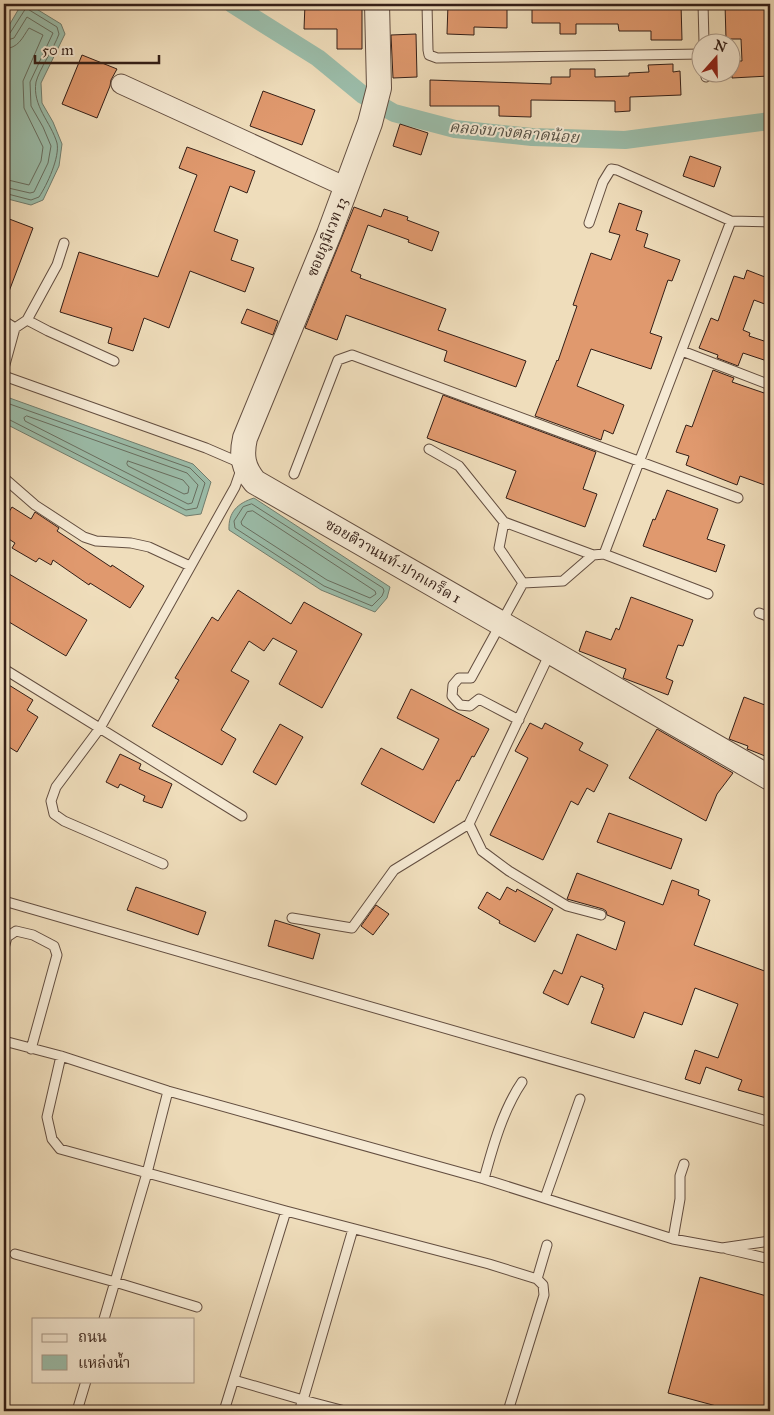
<svg xmlns="http://www.w3.org/2000/svg" width="774" height="1415" font-family="'IM FELL Great Primer','Noto Serif Thai',serif">
	<rect width="100%" height="100%" fill="#efddbb"/>
	<filter id="stains"><feTurbulence type="fractalNoise" baseFrequency=".004" numOctaves="4"/><feColorMatrix values="0 0 0 0 .2 0 0 0 0 .09 0 0 0 0 .02 0 0 0 .5 -.17"/></filter>
	<radialGradient id="worn" r=".72"><stop offset=".6" stop-color="#630" stop-opacity="0"/><stop offset="1" stop-color="#630" stop-opacity=".3"/></radialGradient>
	<path fill="#9bbdaa" stroke="#727e6f" d="M21 5H30L61 24 65 34 41 83 42 103 53 122 62 144 59 166 43 200 31 205 4 198V34Z
		M4 396 193 464 211 482 201 514 186 516 4 423Z
		M254 498 390 587 387 598 375 612 321 590 229 530C228 512 238 503 254 498Z"/>
	<g fill="none" stroke-linecap="round" stroke-linejoin="round">
		<path stroke="#686e60" stroke-width="1" d="M4 35 10 33 26 8 57 27 59 34C54 48 39 70 36 82 32 106 51 122 57 143 60 157 47 185 39 197L31 200 4 193
			M4 41 14 38 27 17 53 33 30 82 31 106 43 127 51 146 48 163 34 192 30 193 4 187
			M4 49C19 48 22 38 29 28L43 35 23 81 24 108 43 147 41 161 29 185 4 179
			M4 402 190 468 205 483 197 508 186 510 8 419H4
			M27 416 187 473 198 485 192 503 188 504 25 421 24 418Z
			M128 461 183 480 189 487 188 493 184 494 128 466 127 464Z
			M252 504 383 588 384 591 382 596 372 606 324 586 235 528 234 521 243 507Z
			M253 511 375 591 376 594 370 598 327 580 242 525 241 522 247 512Z"/>
		<path stroke="#9bbdaa" stroke-width="18" d="M232 4 318 58 363 95 394 113 455 129 532 137 625 140 770 121"/>
	</g>
	<path fill="#e0996e" stroke="#341f17" d="M305 4H362V49H337V29H304Z
		M448 4H507V28L474 27V35L447 34Z
		M532 4H681L682 40H651V31H619L618 24H576V34H560V23H532Z
		M725 4H770V44H767L769 76 732 78V61H742L741 39H726Z
		M416 34 417 77 393 78 391 35Z
		M82 55 117 69 111 80 110 86 97 118 62 104Z
		M673 64V72L680 71 681 95 630 97V111L615 112V101L531 100V117L499 116V106H430V80L551 84V77H570V69H595V77L629 76V73L649 72 648 65Z
		M263 91 315 110 302 145 250 126Z
		M400 124 428 133 421 155 393 146Z
		M187 147 255 171 247 193 230 186 214 231 238 240 231 260 254 268 245 292 190 271 169 328 144 318 133 351 108 343 112 328 60 312 79 252 158 277 197 175 179 168Z
		M690 156 721 167 714 187 683 176Z
		M619 203 642 211 636 230 648 234 644 247 680 260 672 281 668 280 650 333 662 337 651 369 591 349 577 386 624 405 613 434 604 430 601 440 535 416 557 360 558 361 577 306 573 305 591 253 611 260 620 235 609 232Z
		M354 207 381 217 384 209 408 217 407 220 439 232 432 251 408 242 409 240 368 225 351 271 361 275 360 278 446 309 438 330 526 361 516 387 444 361 447 351 346 315 337 340 305 328Z
		M4 217 33 228 5 302H4Z
		M747 270 770 279V306L754 300 743 330 750 333 749 336 770 343V362L743 353 738 366 717 358 718 355 699 348 711 318 718 321 734 276 744 279Z
		M247 309 278 321 273 335 241 323Z
		M713 370 734 378 732 382 770 395V487L740 476 737 485 686 465 689 456 676 452 686 425 692 427Z
		M443 395 596 452 583 489 597 494 585 527 506 498 516 471 427 438Z
		M667 490 718 509 707 539 725 545 716 572 643 546 653 519 655 520Z
		M12 507 31 519 35 512 59 528 57 531 111 567 112 565 144 586 130 608 90 583 89 585 53 560 51 565 39 558 36 562 12 548 15 543 4 536V520Z
		M4 571 87 620 66 656 4 619Z
		M238 590 291 624 304 602 362 634 322 708 279 684 297 651 273 638 264 651 249 641 231 671 249 681 221 730 236 739 222 765 152 726 179 680 175 678 212 617 218 621Z
		M631 597 693 620 683 646 678 645 666 678 673 681 668 695 623 678 626 669 579 651 586 631 611 640 616 628 619 630Z
		M4 682 33 700 27 710 38 717 17 752 4 744Z
		M411 689 489 729 474 757 472 756 459 781 457 780 434 823 361 784 381 748 423 770 439 739 397 718Z
		M744 697 770 707V758L750 750 747 749 748 746 729 739Z
		M530 723 542 729 545 723 583 743 579 750 608 765 594 792 587 788 578 805 571 801 543 860 490 835 528 758 515 751Z
		M280 724 303 737 276 785 253 772Z
		M657 729 733 773 717 794 706 821 629 778Z
		M120 754 141 764 139 769 172 784 162 808 143 801 145 796 120 784 118 788 106 782Z
		M609 813 682 839 671 869 597 842Z
		M577 873 663 905 672 880 699 890 698 895 710 900 694 945 770 973V1099L738 1090 742 1080 706 1067 700 1084 685 1079 695 1050 718 1058 738 1004 695 988 682 1025 644 1012 634 1038 591 1023 604 988 602 987 603 985 581 976 568 1005 543 993 554 970 562 974 577 934 616 950 625 922 607 915 606 911 603 909 567 899Z
		M136 887 206 912 198 935 127 910Z
		M507 887 516 892 517 889 553 909 535 942 499 923 500 921 478 908 487 892 500 900Z
		M376 905 389 914 373 935 361 926Z
		M275 920 320 934 313 959 268 946Z
		M700 1277 770 1297V1411H735L668 1393Z"/>
	<g fill="none" stroke-linecap="round" stroke-linejoin="round">
		<g stroke="#634e40" stroke-width="11">
			<path id="service" d="M427 4 428 50 429 55 437 58 702 54
				M703 4 704 42
				M705 72 706 77
				M589 223 603 182 611 169 617 170 731 221 770 222
				M27 320 48 331 114 361
				M4 321 15 328 27 320 57 265 64 243
				M682 351 770 385
				M4 368 15 328
				M4 376 206 448 243 464 235 487 100 728 56 787 51 801 54 814 64 821 163 864
				M429 449 459 466 504 522
				M294 474 338 360 352 355 738 498
				M4 478 35 505 84 537 96 541 131 543 149 547 190 566
				M604 554 708 594
				M523 583 499 548 504 522 593 555
				M759 613 770 617
				M4 669 242 816
				M519 720 479 699 470 706 460 705 452 696 453 685 459 678H471L523 583 563 581 593 555 604 554 731 221
				M469 824 482 851 509 871 567 906 601 915
				M4 901 770 1122
				M292 918 352 928 394 870 469 824 550 653
				M4 948 7 937 16 931 33 935 54 946 57 955 31 1049
				M4 1041 61 1056 168 1091 484 1179 673 1239 722 1248 770 1241
				M61 1056 47 1117 52 1139 60 1149 286 1211 489 1264 537 1279 543 1285 544 1295 508 1411
				M484 1179C493 1146 503 1110 522 1082
				M545 1198 580 1099
				M673 1239 680 1199V1176L684 1164
				M727 1249 770 1259
				M15 1254 115 1282 197 1307
				M537 1279 547 1245
				M104 1319 147 1173 168 1091
				M234 1380 303 1400 299 1411
				M77 1411 86 1381
				M224 1411 286 1211
				M345 1411 303 1400 353 1229"/>
		</g>
		<g stroke="#634e40" stroke-width="21">
			<path id="minor" d="M121 84 346 187"/>
		</g>
		<g stroke="#634e40" stroke-width="26">
			<path id="tertiary" d="M377 4 379 88 370 123 329 234 245 438C241 456 243 468 255 482L770 778"/>
		</g>
		<use href="#service" stroke="#f5e9d3" stroke-width="9"/>
		<use href="#minor" stroke="#f5e9d3" stroke-width="19"/>
		<use href="#tertiary" stroke="#f5e9d3" stroke-width="24"/>
	</g>
	<g text-anchor="middle" dominant-baseline="central" stroke-width="4" stroke-linejoin="round" paint-order="stroke">
		<g font-size="15" fill="#341f17" stroke="#f5e9d3">
			<text transform="translate(327 237) rotate(-68)">ซอยภูมิเวท 13</text>
			<text transform="translate(393 561) rotate(30)">ซอยติวานนท์-ปากเกร็ด 1</text>
		</g>
		<g font-size="16" font-style="italic" fill="#534e43" stroke="#f5e9d3">
			<text transform="translate(514 132) rotate(5)">คลองบางตลาดน้อย</text>
		</g>
	</g>
	<rect width="774" height="1415" fill="none" stroke="#efddbb" stroke-width="20"/>
	<rect x="5" y="5" width="764" height="1405" fill="none" stroke="#341f17" stroke-width="2.5"/>
	<rect x="10" y="10" width="754" height="1395" fill="none" stroke="#341f17"/>
	<rect x="32" y="1318" width="162" height="65" fill="#f5e9d3" stroke="#a89888"/>
	<rect x="42" y="1334" width="25" height="8" fill="#f5e9d3" stroke="#a89888"/>
	<text x="78" y="1342" font-size="15" fill="#341f17">ถนน</text>
	<rect x="42" y="1355" width="25" height="15" fill="#9bbdaa" stroke="#a89888"/>
	<text x="78" y="1368" font-size="15" fill="#341f17">แหล่งน้ำ</text>
	<g transform="translate(716 58) rotate(20)"><circle r="24" fill="#f5e9d3" stroke="#a89888"/>
	<path d="M0-4L9 19L0 12L-9 19Z" fill="#8f2418"/>
	<text y="-8" font-size="14" font-weight="bold" text-anchor="middle" fill="#341f17">N</text>
	</g>
	<path d="M35 55v8h124v-8" fill="none" stroke="#341f17" stroke-width="2.5"/>
	<text x="42" y="55" font-size="15" fill="#341f17" stroke="#f5e9d3" stroke-width="4" paint-order="stroke">50 m</text>
	<rect width="100%" height="100%" filter="url(#stains)"/>
	<rect width="100%" height="100%" fill="url(#worn)"/>
</svg>
